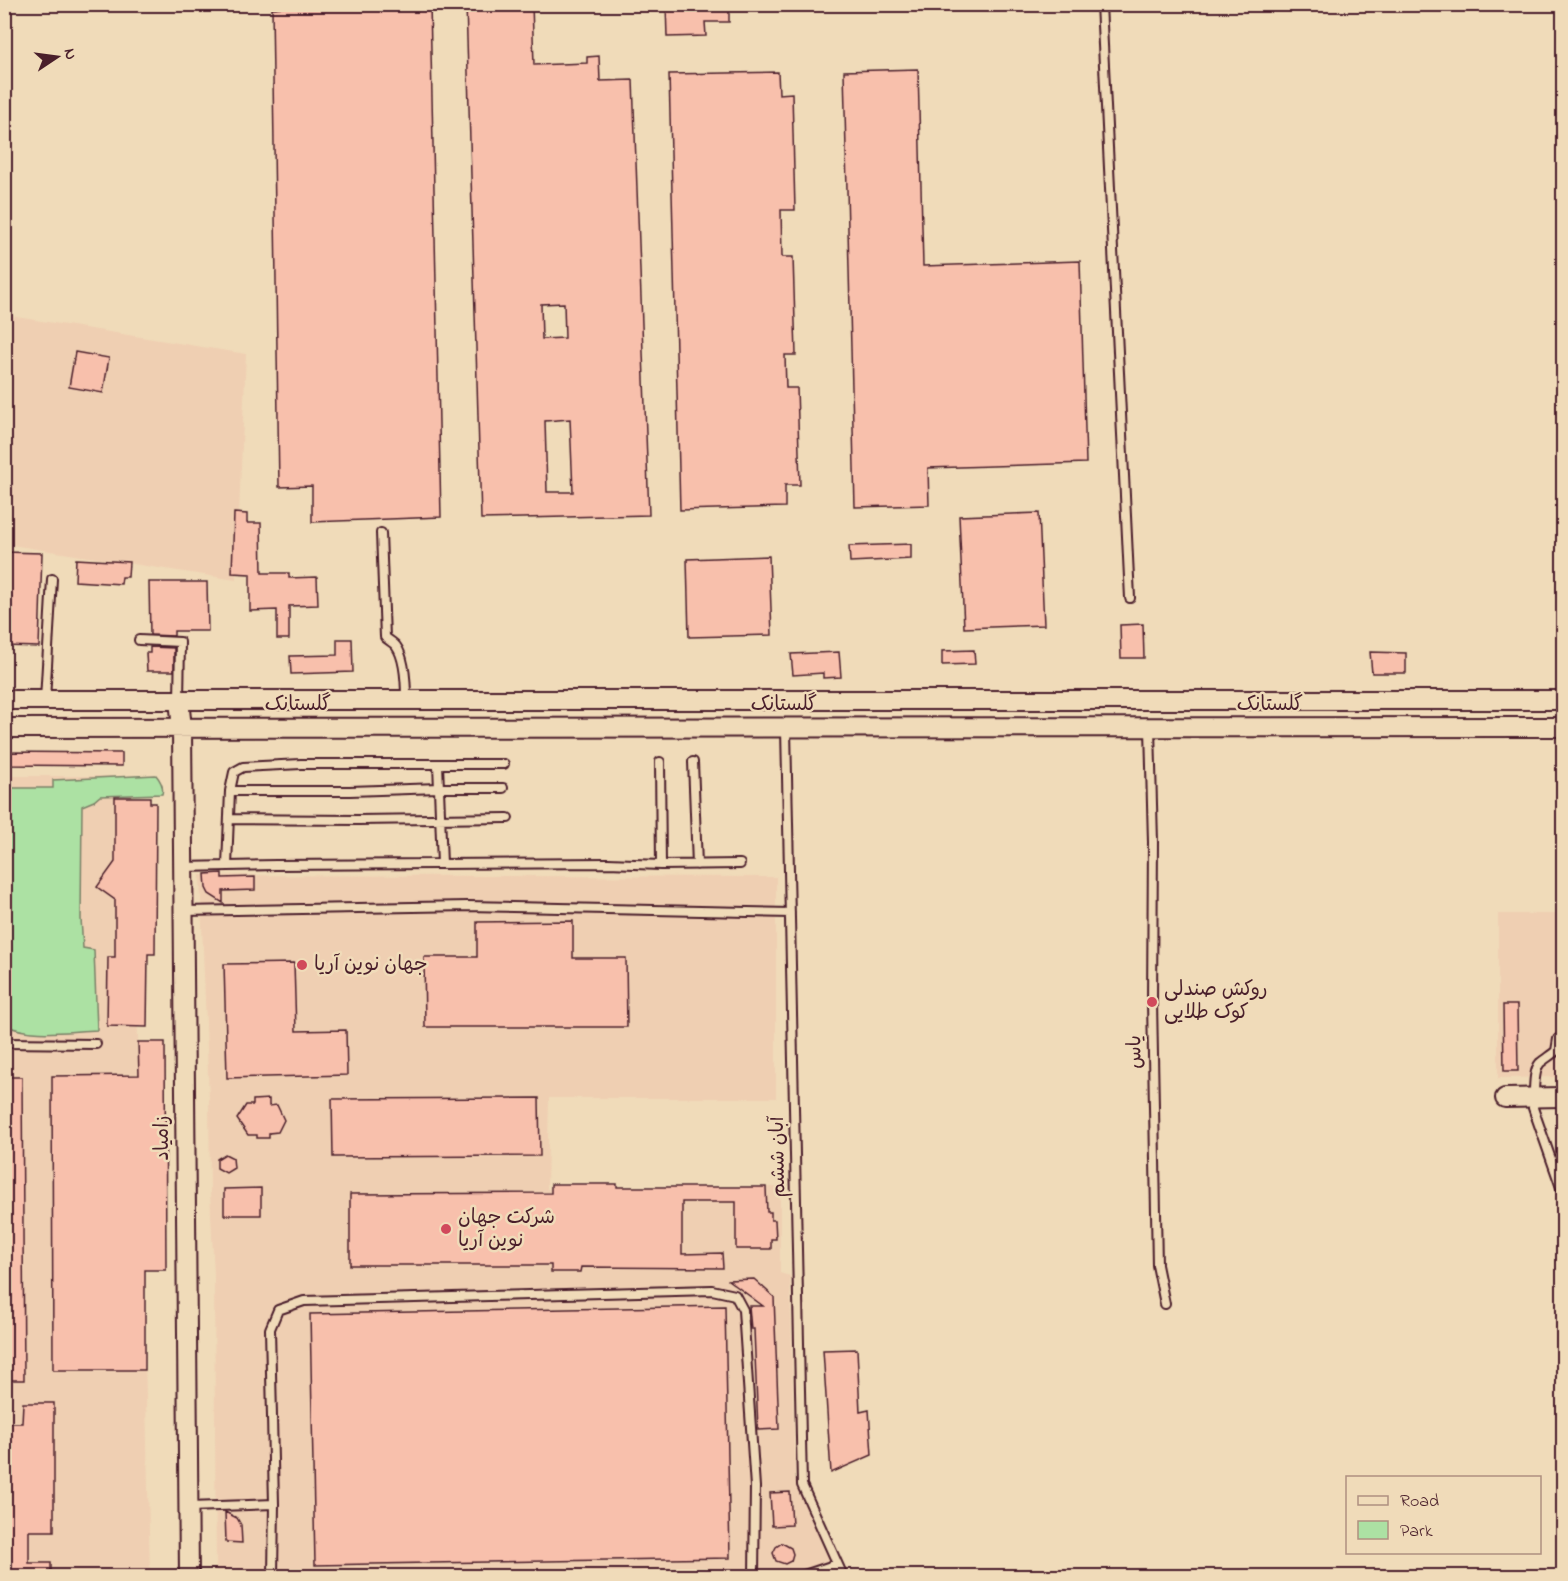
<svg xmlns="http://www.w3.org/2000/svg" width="1568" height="1581" font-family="'Indie Flower','Playpen Sans Arabic',sans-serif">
	<rect width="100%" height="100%" fill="#f0dbb9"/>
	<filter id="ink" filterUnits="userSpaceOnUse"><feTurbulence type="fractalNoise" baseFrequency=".0167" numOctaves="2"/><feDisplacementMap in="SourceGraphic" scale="12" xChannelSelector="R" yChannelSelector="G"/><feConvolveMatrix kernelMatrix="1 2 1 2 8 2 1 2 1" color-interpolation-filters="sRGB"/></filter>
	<g filter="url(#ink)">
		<path fill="#efcfb2" d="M4 315 246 354 236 580 5 544Z
			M5 776H132L150 1576H5Z
			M200 875 776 877V1098H549L547 1189 780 1187V1273L790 1276 795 1478 837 1576H216L214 1276 210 1192 209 1099Z
			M1498 914H1563V1077L1498 1078Z"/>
		<path fill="#ace1a3" stroke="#7b8067" stroke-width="1.5" d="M156 775C161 781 164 787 162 794L100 796 94 801 82 806 81 919 83 948 94 950 97 1030C67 1031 32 1038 5 1025V788H53V780Z"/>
		<path fill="#f8c0ac" stroke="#4a1f2b" stroke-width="1.5" fill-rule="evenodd" d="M336 4H430L441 517 312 522V486L279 487 272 8Z
			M466 4H532L534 65 587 63V57L599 56 600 81 633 80 649 515 481 519ZM564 303 565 338 542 339 541 304ZM570 419 573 492H547L545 421Z
			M666 4H729V22H705L706 36 667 37Z
			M918 69 923 266 1080 261 1086 463 928 468 929 505 855 507 844 71Z
			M778 72 779 94 792 93 795 210H781L782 257H793L796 355H785L786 388H797L800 485H785V507L680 510 669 74Z
			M75 352 109 358 103 393 69 387Z
			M234 513 247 514V523H261L262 573H289V578L317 577 318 605 289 606V639H277V610L250 611V574L232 573Z
			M1039 513 1044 625 964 628 959 516Z
			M911 544V559L850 562 849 546Z
			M4 552 42 553 39 647 4 646Z
			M769 556 772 635 689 637 687 559Z
			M76 559 129 562 128 577H122L121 584 75 581Z
			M149 582H207L208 631H174V636L150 635Z
			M1143 624 1144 658H1121L1120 625Z
			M337 639H352L353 672 291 674 290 656 337 655Z
			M150 647 174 648V671H147L146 653H150Z
			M974 650 975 664 942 665V651Z
			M839 652 841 677 823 678V673L793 675 791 654Z
			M1370 652 1406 653V673H1372Z
			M4 752 122 753V766L4 765Z
			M115 797H150V803H156L155 954H148L147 1027 107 1026 108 957H115V900L97 887 115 862Z
			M222 873V878L255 877V890L223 891V903L209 894 206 888 205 874Z
			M573 921V958H626L627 1027H425L424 957H477V922Z
			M294 963 296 1031 346 1030 347 1075 227 1078 224 964Z
			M1503 1005H1517L1518 1071H1504Z
			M138 1042H165L166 1270H145V1370H53L52 1076 139 1075Z
			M4 1077H22L24 1380H4Z
			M539 1098 540 1156 333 1157 332 1099Z
			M269 1099V1106L277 1105 284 1120 278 1132 269 1133V1138H257V1135H248L237 1119 246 1105H253V1100Z
			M225 1154 233 1158 234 1168 226 1173 217 1168V1159Z
			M551 1184H617V1187H766L767 1212H771V1220H775L776 1239H771V1249H736V1202H682V1254L722 1253 723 1268 581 1267 580 1272H551V1265H350V1194L551 1193Z
			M261 1188V1215H224V1189Z
			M754 1279 774 1297 779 1429 758 1430 754 1329H751L749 1306H763L728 1280Z
			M725 1306 730 1558 315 1565 310 1314Z
			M857 1349 860 1412 869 1410 872 1455 831 1473 823 1350Z
			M23 1403H54V1531H29V1563H51V1576H4V1423H22Z
			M790 1492 792 1525 772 1526 770 1493Z
			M225 1512 237 1518 241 1525 242 1543 226 1542Z
			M782 1543 791 1548 793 1554 791 1561 785 1564 776 1561 773 1553 776 1547Z"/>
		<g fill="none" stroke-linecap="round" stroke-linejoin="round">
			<g stroke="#4a1f2b" stroke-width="12">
				<path id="service" d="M1101 4 1130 598
					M381 533 385 637C388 640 394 643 396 646 405 658 406 685 406 699
					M139 640 180 642 179 700
					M45 700 52 579
					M1150 728 1153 842 1152 1002 1157 1265 1165 1304
					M786 729 802 1485 843 1576
					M660 762 661 865
					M693 762 697 865
					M438 764 442 864
					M230 791H350L439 788H503
					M229 819 358 820 508 818
					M227 866 230 791 234 772 243 767 301 764H504
					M183 867 276 865 608 863 661 865 740 864
					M184 911 468 906 790 913
					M1558 1039 1556 1051C1551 1055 1545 1059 1540 1063 1532 1072 1535 1096 1533 1108L1564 1196
					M4 1043 96 1044
					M189 1507 274 1504
					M273 1576 274 1504 270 1329 278 1310 304 1301 712 1290 735 1295 743 1310 755 1487 754 1576
					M801 1576 837 1564"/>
			</g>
			<g stroke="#4a1f2b" stroke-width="22">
				<path id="tertiary" d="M4 700H1564
					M179 700 182 728 189 1576
					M4 728 1564 727
					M1505 1098 1564 1097"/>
			</g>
			<use href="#service" stroke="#f0dbb9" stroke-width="8"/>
			<use href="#tertiary" stroke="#f0dbb9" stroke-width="18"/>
		</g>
	</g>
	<g fill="#d1495b" stroke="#f0dbb9" stroke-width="2">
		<circle cx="302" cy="965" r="6"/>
		<circle cx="1152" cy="1002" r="6"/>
		<circle cx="446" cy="1229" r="6"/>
	</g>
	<g text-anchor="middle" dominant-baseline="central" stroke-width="5" stroke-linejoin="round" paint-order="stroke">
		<g font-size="20" fill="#4a1f2b" stroke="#f0dbb9">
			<text x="298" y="705">گلستانک</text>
			<text x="784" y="705">گلستانک</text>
			<text x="1270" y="705">گلستانک</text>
			<text transform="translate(1136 1052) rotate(-91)">یاس</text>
			<text transform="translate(163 1138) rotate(-90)">زامیاد</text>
			<text transform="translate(779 1157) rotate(-91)">آبان ششم</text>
		</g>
		<g font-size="20" fill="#4a1f2b" stroke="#f0dbb9" text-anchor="start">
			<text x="314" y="965">جهان نوین آریا</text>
			<text x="1164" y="990">روکش صندلی<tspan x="1164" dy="23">کوک طلایی</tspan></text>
			<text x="458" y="1218">شرکت جهان<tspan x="458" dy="23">نوین آریا</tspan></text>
		</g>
	</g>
	<rect width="1568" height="1581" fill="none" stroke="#f0dbb9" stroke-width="24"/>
	<rect x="12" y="12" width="1544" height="1557" fill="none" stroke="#4a1f2b" stroke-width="2" filter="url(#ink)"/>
	<rect x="1346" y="1476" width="195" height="78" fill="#f0dbb9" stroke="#ae9080" stroke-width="1.5"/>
	<rect x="1358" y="1496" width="30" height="9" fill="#f0dbb9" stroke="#ae9080" stroke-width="1.5"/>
	<text x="1400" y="1506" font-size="18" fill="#4a1f2b">Road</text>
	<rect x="1358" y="1521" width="30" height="18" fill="#ace1a3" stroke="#ae9080" stroke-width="1.5"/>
	<text x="1400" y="1536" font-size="18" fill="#4a1f2b">Park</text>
	<g transform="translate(57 57) rotate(77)" stroke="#f0dbb9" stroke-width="4.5" paint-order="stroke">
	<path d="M0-4.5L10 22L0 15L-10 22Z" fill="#4a1f2b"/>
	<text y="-9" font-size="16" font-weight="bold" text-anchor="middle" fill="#4a1f2b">N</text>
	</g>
</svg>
